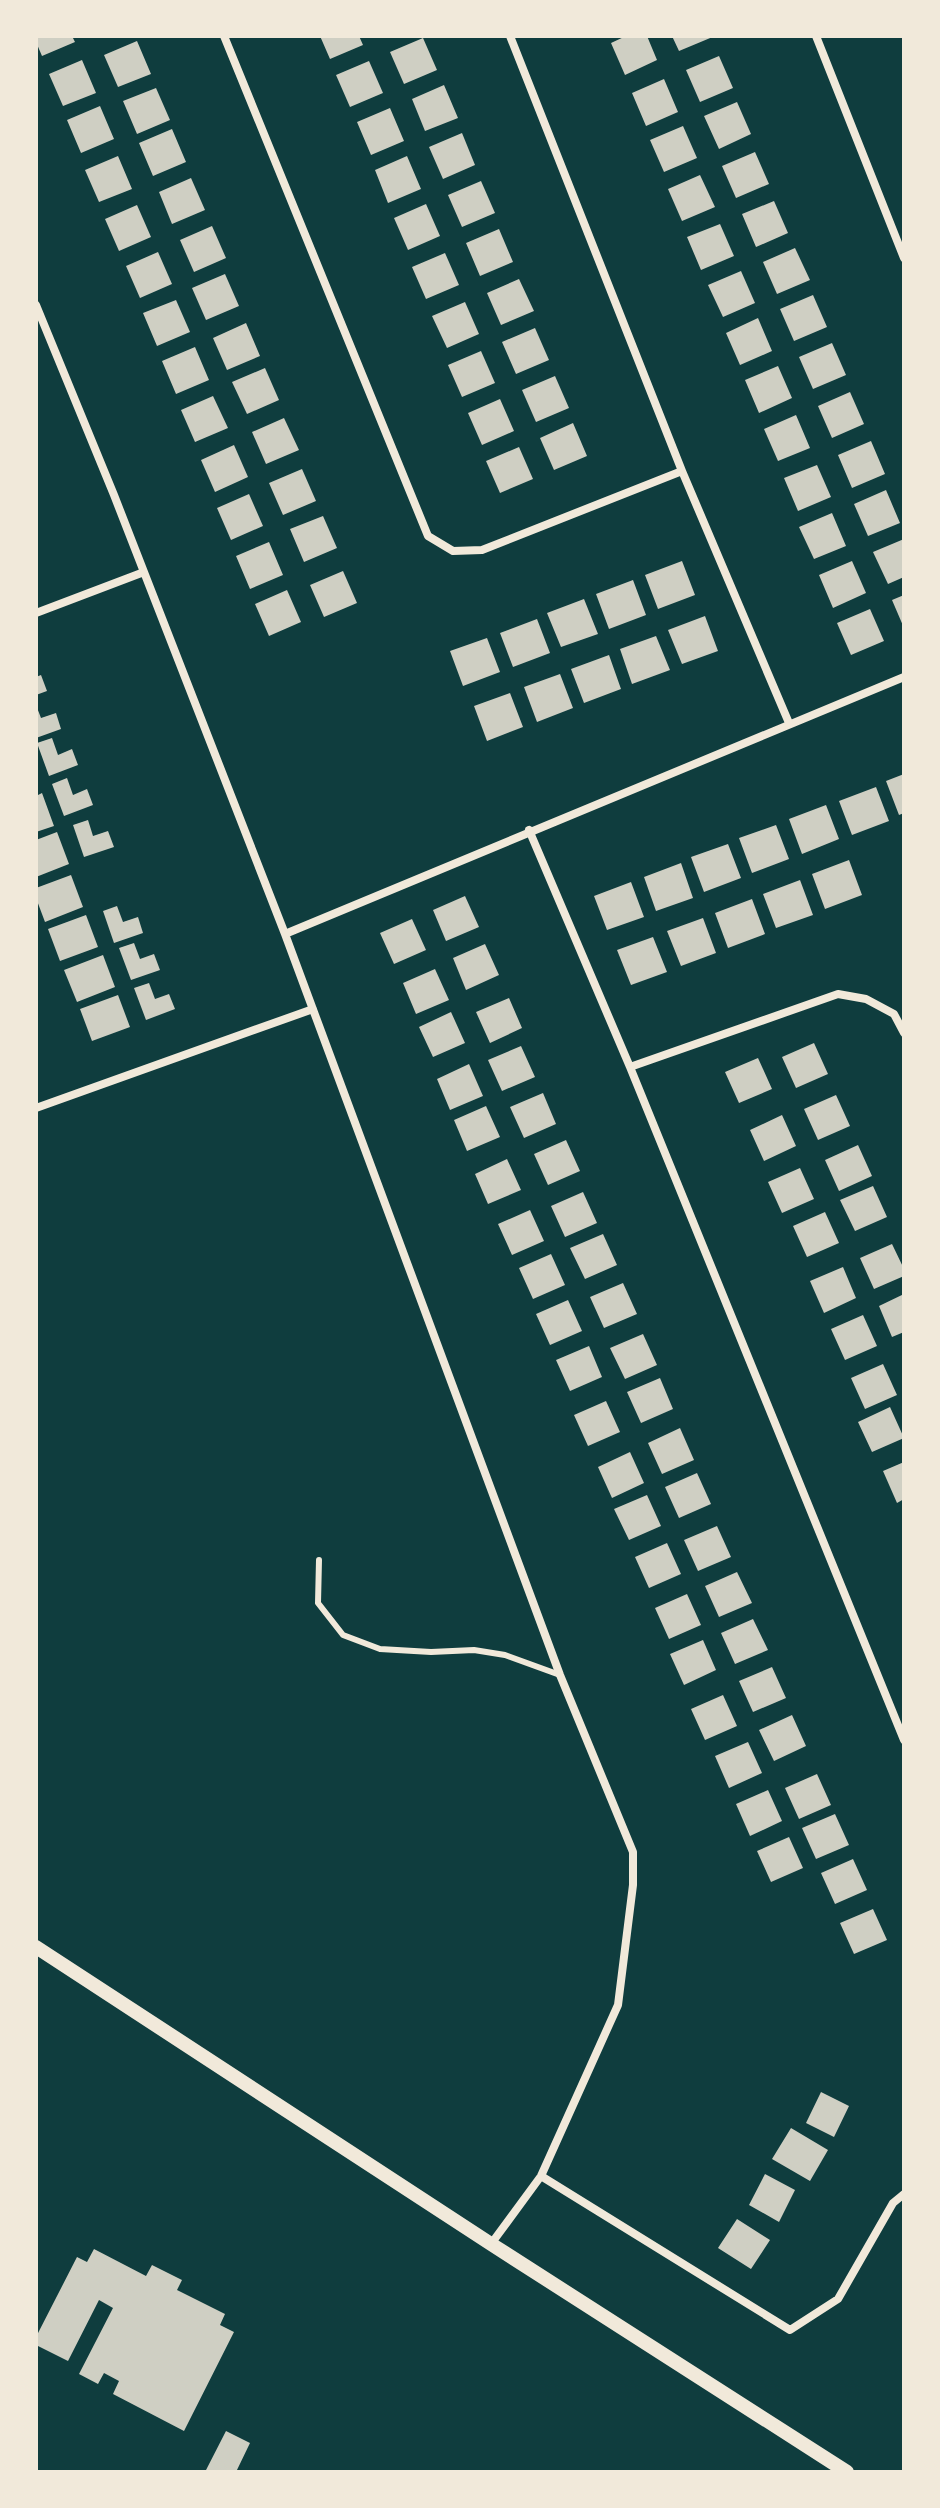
<svg xmlns="http://www.w3.org/2000/svg" width="940" height="2508" font-family="Karla,sans-serif">
	<rect width="100%" height="100%" fill="#0f3d3e"/>
	<path fill="#cfcfc3" d="M36 36H72L75 42 42 56 36 42Z
		M320 36H359L363 45 330 59Z
		M626 36H647L657 60 625 75 611 43Z
		M672 36H715L679 51Z
		M423 38 437 70 404 84 390 52Z
		M137 41 151 74 118 87 104 55Z
		M719 56 733 88 700 102 686 70Z
		M82 60 96 93 63 106 49 74Z
		M369 61 383 93 350 107 336 75Z
		M664 79 678 112 646 126 632 93Z
		M444 85 458 118 425 131 412 99Z
		M156 88 170 120 137 134 123 101Z
		M737 102 751 134 719 149 704 116Z
		M100 106 114 139 81 153 67 120Z
		M390 108 404 141 371 155 357 122Z
		M683 126 697 158 664 172 650 140Z
		M172 129 186 162 153 176 139 143Z
		M462 133 475 165 443 179 429 147Z
		M755 152 769 184 736 198 722 166Z
		M118 156 132 189 99 202 85 170Z
		M407 156 421 189 388 203 375 170Z
		M700 175 715 207 682 221 668 189Z
		M191 178 205 210 172 224 159 192Z
		M481 181 495 213 462 227 448 195Z
		M774 201 788 233 756 247 742 214Z
		M426 204 440 236 408 250 394 218Z
		M137 205 151 237 119 251 105 219Z
		M720 224 734 256 701 270 687 237Z
		M212 226 226 258 194 272 180 240Z
		M499 229 513 262 480 276 466 243Z
		M795 248 810 280 777 294 763 262Z
		M158 252 172 284 140 298 126 266Z
		M445 253 459 285 426 299 412 267Z
		M741 271 755 303 723 317 708 285Z
		M225 274 239 306 206 320 192 288Z
		M519 279 534 311 501 325 487 293Z
		M813 295 827 327 794 341 780 309Z
		M176 300 190 332 157 346 143 313Z
		M465 302 479 334 447 348 432 316Z
		M758 318 772 351 740 365 726 333Z
		M246 323 260 356 227 370 213 338Z
		M535 328 549 360 516 374 502 342Z
		M832 343 846 375 813 389 799 357Z
		M195 347 209 380 176 394 162 361Z
		M481 351 495 383 462 397 448 365Z
		M778 366 792 398 759 413 745 380Z
		M265 368 279 400 247 414 232 382Z
		M555 376 569 408 536 422 522 390Z
		M850 392 864 424 832 438 818 406Z
		M213 396 228 428 195 442 181 410Z
		M500 399 514 431 482 445 468 413Z
		M796 415 810 448 778 461 764 429Z
		M284 418 299 450 266 464 252 432Z
		M573 423 587 456 554 470 540 438Z
		M871 441 885 474 852 488 838 455Z
		M234 445 248 477 215 492 201 460Z
		M519 447 533 479 500 493 486 461Z
		M817 465 831 497 798 511 784 478Z
		M302 469 316 501 283 515 269 483Z
		M886 490 900 523 868 536 854 504Z
		M249 494 263 526 231 540 217 508Z
		M832 513 846 546 814 559 799 527Z
		M323 516 337 548 304 562 290 529Z
		M904 539V577L888 584 873 552Z
		M269 542 283 575 250 589 236 556Z
		M682 561 695 595 658 609 645 575Z
		M852 561 866 593 833 608 819 575Z
		M343 571 357 603 324 617 310 585Z
		M633 580 646 615 609 629 596 594Z
		M287 590 301 622 269 636 255 604Z
		M904 595V628L892 600Z
		M584 599 598 634 561 647 547 613Z
		M870 609 884 641 851 655 837 623Z
		M705 616 718 651 682 664 668 630Z
		M537 619 550 653 513 667 500 633Z
		M656 636 670 670 632 684 620 649Z
		M487 638 500 672 463 686 450 651Z
		M609 655 621 689 584 703 571 669Z
		M560 674 573 708 537 722 524 687Z
		M41 675 47 691 36 695V677Z
		M510 693 523 727 487 741 474 706Z
		M36 705 41 718 56 713 61 729 36 738Z
		M52 738 58 755 72 749 78 765 49 776 37 743Z
		M904 774V813L899 815 886 781Z
		M67 778 73 795 87 789 93 805 64 816 52 784Z
		M876 787 889 821 852 835 839 801Z
		M42 793 54 826 36 832V796Z
		M826 805 839 839 802 854 789 819Z
		M88 820 93 836 108 831 114 847 84 857 73 825Z
		M776 825 789 859 752 873 739 838Z
		M57 832 69 864 36 877V840Z
		M728 844 741 878 704 892 691 857Z
		M849 860 862 895 825 909 812 874Z
		M681 863 693 898 656 911 644 877Z
		M71 875 83 907 45 922 36 898V888Z
		M800 880 813 915 776 928 763 894Z
		M631 882 644 917 607 930 594 896Z
		M465 896 479 927 446 941 433 910Z
		M752 899 765 934 728 948 715 913Z
		M117 906 123 922 138 917 143 933 114 943 103 911Z
		M86 915 98 947 60 961 48 929Z
		M703 918 716 953 681 966 667 931Z
		M412 919 426 950 394 964 380 933Z
		M653 937 667 972 631 985 617 950Z
		M134 943 140 959 154 954 160 970 131 980 119 948Z
		M485 944 499 975 466 990 453 958Z
		M103 955 115 987 77 1002 64 970Z
		M435 969 449 1000 416 1014 403 983Z
		M149 983 155 999 169 994 175 1009 146 1020 134 988Z
		M118 995 130 1027 92 1041 80 1009Z
		M509 998 522 1028 490 1043 476 1012Z
		M451 1012 465 1043 433 1057 419 1027Z
		M814 1043 828 1074 796 1088 782 1057Z
		M521 1046 535 1077 502 1091 488 1060Z
		M758 1058 772 1089 739 1103 725 1072Z
		M469 1064 483 1096 450 1110 437 1079Z
		M543 1093 556 1124 524 1138 510 1107Z
		M836 1095 850 1126 818 1140 804 1109Z
		M486 1106 500 1137 467 1151 454 1120Z
		M782 1115 796 1146 764 1161 750 1130Z
		M566 1140 580 1171 548 1185 534 1154Z
		M858 1145 872 1176 839 1191 825 1160Z
		M507 1159 521 1190 488 1204 475 1174Z
		M800 1168 814 1199 782 1213 768 1182Z
		M873 1186 887 1217 855 1231 840 1200Z
		M583 1192 597 1223 565 1237 551 1206Z
		M530 1210 544 1241 512 1255 498 1224Z
		M825 1212 839 1243 807 1257 793 1226Z
		M603 1234 617 1265 585 1279 570 1248Z
		M892 1244 904 1269V1276L874 1289 860 1258Z
		M551 1254 565 1285 533 1299 519 1268Z
		M843 1267 856 1298 824 1313 810 1281Z
		M623 1283 637 1314 604 1328 590 1297Z
		M904 1294V1332L892 1337 879 1306Z
		M568 1300 582 1331 550 1345 536 1314Z
		M863 1315 877 1346 845 1360 831 1329Z
		M643 1334 657 1365 625 1379 610 1348Z
		M589 1346 602 1377 570 1391 556 1360Z
		M883 1364 897 1395 865 1409 851 1378Z
		M660 1378 673 1409 641 1423 627 1392Z
		M606 1401 620 1432 588 1446 574 1415Z
		M890 1407 904 1438 872 1452 858 1422Z
		M680 1428 694 1460 662 1474 648 1443Z
		M630 1452 644 1483 612 1498 598 1467Z
		M904 1462V1499L897 1503 883 1471Z
		M697 1473 711 1504 679 1518 665 1487Z
		M647 1495 661 1526 629 1540 614 1509Z
		M717 1526 731 1557 698 1571 684 1540Z
		M667 1543 681 1574 649 1588 635 1557Z
		M737 1572 752 1603 719 1617 705 1586Z
		M687 1594 701 1625 669 1639 655 1608Z
		M753 1619 768 1650 735 1664 721 1633Z
		M703 1640 716 1670 684 1685 670 1654Z
		M772 1667 786 1698 753 1712 739 1681Z
		M723 1695 737 1726 705 1740 691 1709Z
		M792 1715 806 1746 774 1761 759 1730Z
		M748 1742 762 1773 729 1788 715 1756Z
		M817 1774 831 1805 799 1819 785 1788Z
		M768 1790 782 1821 750 1836 736 1804Z
		M835 1814 849 1845 816 1859 802 1828Z
		M789 1837 803 1868 771 1882 757 1851Z
		M853 1859 867 1890 835 1904 821 1873Z
		M873 1909 887 1940 854 1954 840 1923Z
		M821 2092 849 2106 834 2137 806 2123Z
		M791 2128 828 2150 810 2181 772 2159Z
		M765 2174 795 2190 779 2222 749 2205Z
		M737 2219 770 2240 751 2269 718 2248Z
		M94 2249 146 2276 152 2265 182 2280 177 2290 225 2314 220 2325 234 2332 184 2431 113 2394 119 2381 104 2373 98 2384 79 2374 113 2308 99 2300 68 2361 36 2345V2337L77 2257 87 2262Z
		M226 2431 250 2443 236 2472H205Z"/>
	<g fill="none" stroke-linecap="round" stroke-linejoin="round">
		<path stroke="#f1e9da" stroke-width="6" d="M319 1560 318 1603 343 1635 380 1649 431 1652 474 1650 505 1655 560 1675"/>
		<path stroke="#f1e9da" stroke-width="8" d="M224 36 428 536 453 551 482 550 682 471
			M510 36 682 471 789 723
			M816 36 904 258
			M36 305 114 495 285 934 560 1675 633 1852V1885L618 2005 541 2176 491 2244
			M36 613 144 572
			M529 830 630 1067 904 1740
			M285 934 904 677
			M630 1067 838 994 866 999 894 1014 904 1033
			M36 1108 313 1009
			M541 2176 790 2330 838 2299 893 2203 904 2194"/>
		<path stroke="#f1e9da" stroke-width="14" d="M36 1947 491 2244 847 2472"/>
	</g>
	<rect width="940" height="2508" fill="none" stroke="#f1e9da" stroke-width="76"/>
</svg>
